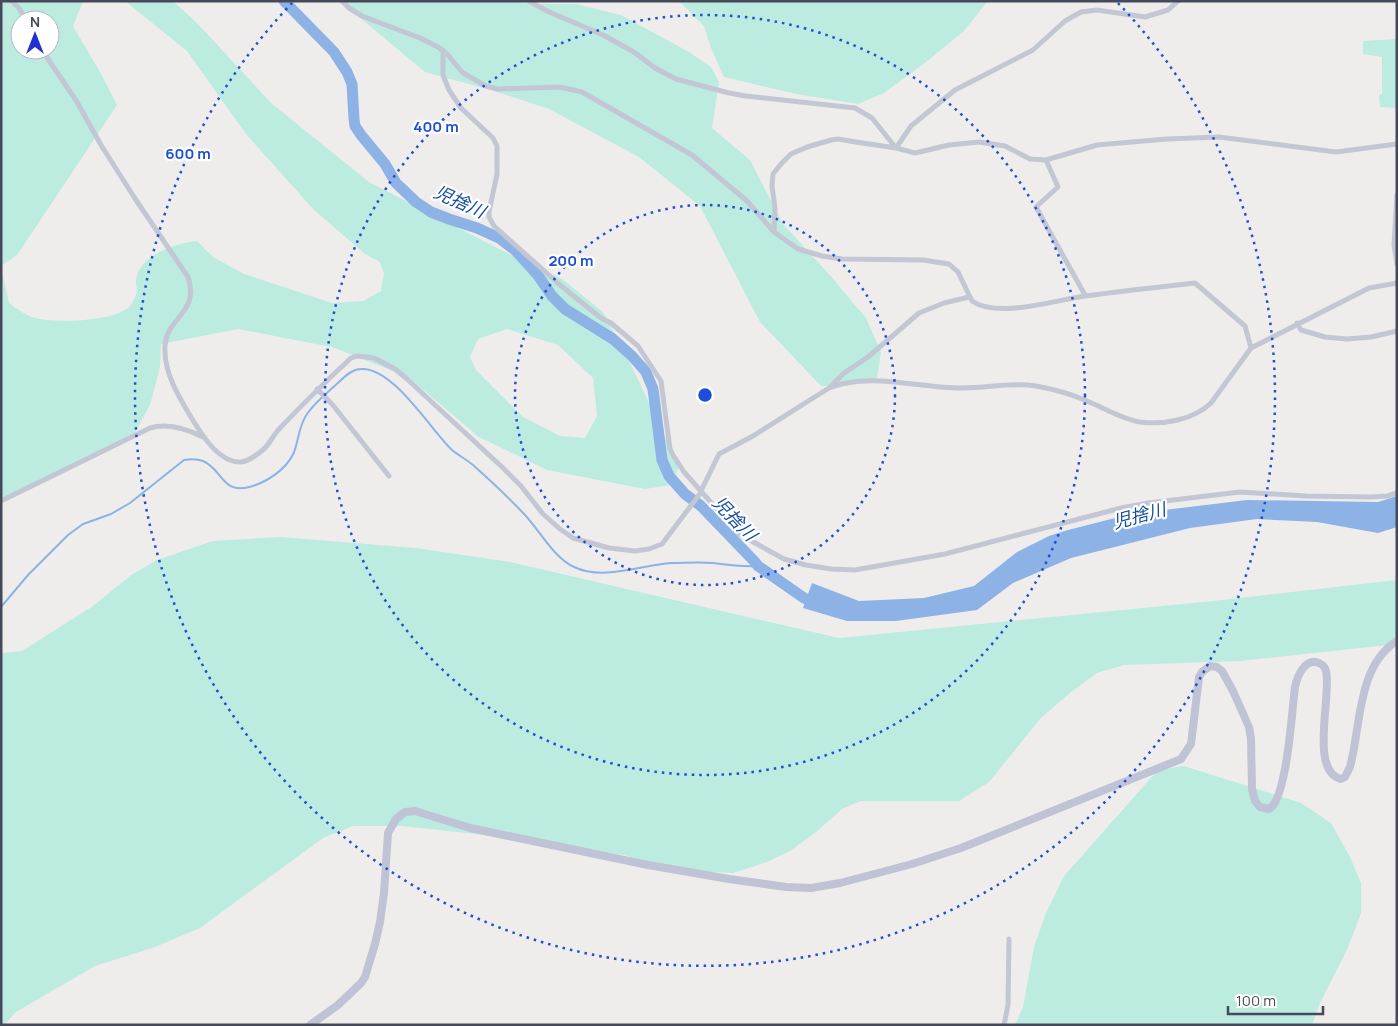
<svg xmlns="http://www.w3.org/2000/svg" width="1398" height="1026" font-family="Manrope,'Noto Sans JP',sans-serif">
	<rect width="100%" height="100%" fill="#efedec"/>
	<path fill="#bcebe0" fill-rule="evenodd" d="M1 1H83L73 26 100 72 117 105 17 255 1 266ZM20 20H50V50H20Z
		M125 1H173L199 25 271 103 369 182 513 256 562 279 603 312 633 369 679 466 671 485 645 489 547 470 479 437 408 377 332 347 238 329 161 344 160 367 150 405 132 438 1 499V267L9 303C16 308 24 314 32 317 51 324 113 322 129 307 132 304 137 295 137 290 137 287 135 283 136 279 140 255 176 243 197 241L213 257 244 274 332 303 363 301 381 291 384 274 380 262 365 254 314 210 246 134 187 51ZM507 329 558 345 593 378 597 416 585 438 560 436 523 417 476 370 470 357 478 339Z
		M343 1H511L534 4H576L621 15 689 52 711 67 719 82 712 128 750 160 783 224 828 273 866 318 881 352 877 378 847 386H821L760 322 700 206 639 157 549 109 491 90 425 72 353 12Z
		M677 1H988L963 32 926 62 884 93 858 104 796 94 724 77 711 48 704 26 681 3Z
		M1397 39V108L1380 107 1379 95 1382 94V57L1363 54V41Z
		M281 537 416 548 510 562 839 638 1213 601 1397 580V644L1240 661 1124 665 1097 673 1071 692 1041 718 989 782 959 801H861L842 809 816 832 790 851 767 862 733 873 673 870 624 855 504 837 402 826H353L323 838 200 928 155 947 95 966 16 1012 4 1025H1V653L22 651 93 606 131 575 157 560 213 541Z
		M1184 766 1301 803 1331 823 1350 857 1361 883V913L1347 950 1320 1003 1312 1025H1015L1023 1007 1034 947 1046 913 1064 876 1158 770Z"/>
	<path fill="#8cb2e6" d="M1397 496V527L1378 533 1317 522 1257 519 1190 528 1071 558 1013 583 977 610 896 621H847L803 608 812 583 859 601 924 598 974 586 1017 552 1049 536 1068 530 1131 514 1247 500 1378 502Z"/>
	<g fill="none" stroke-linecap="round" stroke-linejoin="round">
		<path stroke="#8cb2e6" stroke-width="2" d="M1 607 28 575 68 535 83 524 111 514 130 503 184 460C190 459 198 459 203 461 224 470 221 496 253 486 271 480 292 465 296 446 299 435 300 424 307 414 315 402 328 392 339 382 344 377 352 369 361 369 393 367 430 429 452 450 458 455 467 460 473 465 491 481 509 498 525 515 540 531 554 558 574 567 603 581 641 565 671 563 684 563 699 562 713 563 728 565 742 567 758 566"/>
		<path stroke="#8cb2e6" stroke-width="11" d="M284 1 334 52 347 72 352 84 354 119 355 126 361 135 385 164 396 183 416 202 431 212 449 219 477 228 499 238 516 251 537 274 552 296 565 309 613 339 632 356 646 372 653 389 662 460 669 476 685 494 701 506 755 562 758 566 804 598 820 605"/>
		<path stroke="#c3c6d3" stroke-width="5" d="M12 1 19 8 26 20
			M342 1 349 8 362 16 420 38 438 47 447 54 463 73 486 86 498 89 560 87 582 92 692 155 747 201 774 232 798 249 822 256 842 259 923 260 949 264 958 272 972 301C998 319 1055 300 1085 296 1122 291 1159 287 1195 283L1245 326 1251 348
			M529 1 547 11 603 35 634 52 655 68 676 79 729 93 746 96 855 108 872 118 896 148
			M42 50 77 102 101 145 134 197 188 277C200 313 167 317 165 345 163 373 180 399 194 422 204 438 220 463 241 462 249 461 258 454 264 449 270 443 274 434 280 428 303 404 326 381 351 358L357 356 374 358 395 369 407 379 502 467 521 486 543 514 560 529 573 538 609 548 635 551 649 549 662 544 699 495 719 454 753 436 829 388C870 371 922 389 964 388 989 388 1011 382 1036 386 1053 389 1071 394 1087 401 1104 408 1122 419 1140 422 1164 425 1193 420 1211 403L1251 348 1369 288 1397 283
			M443 50V75L449 90 461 108 493 138 497 146V174L489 212V217L494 226 560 285 601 318 611 323 638 346 661 381 670 449 673 455 684 472 739 534 784 559 806 565 831 569 855 570 945 554 1121 508 1148 503 1240 492 1306 496 1371 497 1387 496 1397 493
			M896 148 911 126 955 90 1033 50 1065 21 1081 12 1097 10 1145 17 1168 10 1178 1
			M1046 160 1058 187 1036 207 1085 295
			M1397 195 1394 245 1397 264
			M774 232 775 208 772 186 773 174 781 164 791 154 807 147 831 140 838 139 856 142 896 148 915 153 949 145 979 142 1005 146 1030 159 1046 160 1097 145 1167 139 1219 137 1336 152 1397 144
			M1297 323 1301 330 1325 337 1347 339 1371 337 1397 331
			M831 386 844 373 868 357 919 313 944 303 969 297
			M317 389 332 404 389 476
			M1 501 150 428C167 423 187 429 203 437
			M1004 1025 1008 1005 1009 939"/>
		<path stroke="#c0c2d5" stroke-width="8" d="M310 1025 338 1005 361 983 365 977 375 944 380 922 384 893 388 833 396 819 405 812 415 811 470 828 648 865 729 879 786 887 811 888 840 883 912 864 961 848 1181 759 1191 744 1199 677 1202 672 1210 666 1217 667 1222 671 1233 691 1249 727 1251 738 1252 789 1255 801 1260 807 1269 809C1287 800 1292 709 1295 687 1297 677 1305 657 1319 663 1323 665 1325 667 1326 671 1332 695 1309 771 1341 779L1345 777 1350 767C1361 726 1357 666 1397 641"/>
	</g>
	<g fill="none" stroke="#1d4ed8" stroke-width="2.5" stroke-dasharray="2.5 5">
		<circle cx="705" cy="395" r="190"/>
		<circle cx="705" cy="395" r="380"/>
		<path d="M1118 3A570 570 0 1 1 292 3"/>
	</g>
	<g text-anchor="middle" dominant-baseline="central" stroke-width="4.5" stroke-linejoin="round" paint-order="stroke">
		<g font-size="18" font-style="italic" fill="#144e9d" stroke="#fff">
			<text transform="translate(460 201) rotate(24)">児捨川</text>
			<text transform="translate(1139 515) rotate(-15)">児捨川</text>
			<text transform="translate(735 518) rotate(46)">児捨川</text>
		</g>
	</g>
	<circle cx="705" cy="395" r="8" fill="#1d4ed8" stroke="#fff" stroke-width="2.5"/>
	<g font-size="15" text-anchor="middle" font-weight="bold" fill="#1d4ed8" stroke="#fff" stroke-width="4.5" stroke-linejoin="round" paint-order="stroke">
		<text x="436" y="132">400 m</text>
		<text x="188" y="159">600 m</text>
		<text x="571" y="266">200 m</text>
	</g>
	<rect width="1398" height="1026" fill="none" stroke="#464959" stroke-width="5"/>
	<g transform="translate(35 35)"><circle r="24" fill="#ffffff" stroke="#b5b6bd"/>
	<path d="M0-4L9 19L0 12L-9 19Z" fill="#232fd3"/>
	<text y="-8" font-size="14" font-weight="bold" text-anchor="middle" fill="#464959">N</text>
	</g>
	<path d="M1228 1006v8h95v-8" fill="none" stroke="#464959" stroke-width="2.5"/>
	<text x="1236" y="1006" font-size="15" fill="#464959" stroke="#ffffff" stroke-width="4" paint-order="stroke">100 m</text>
</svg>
